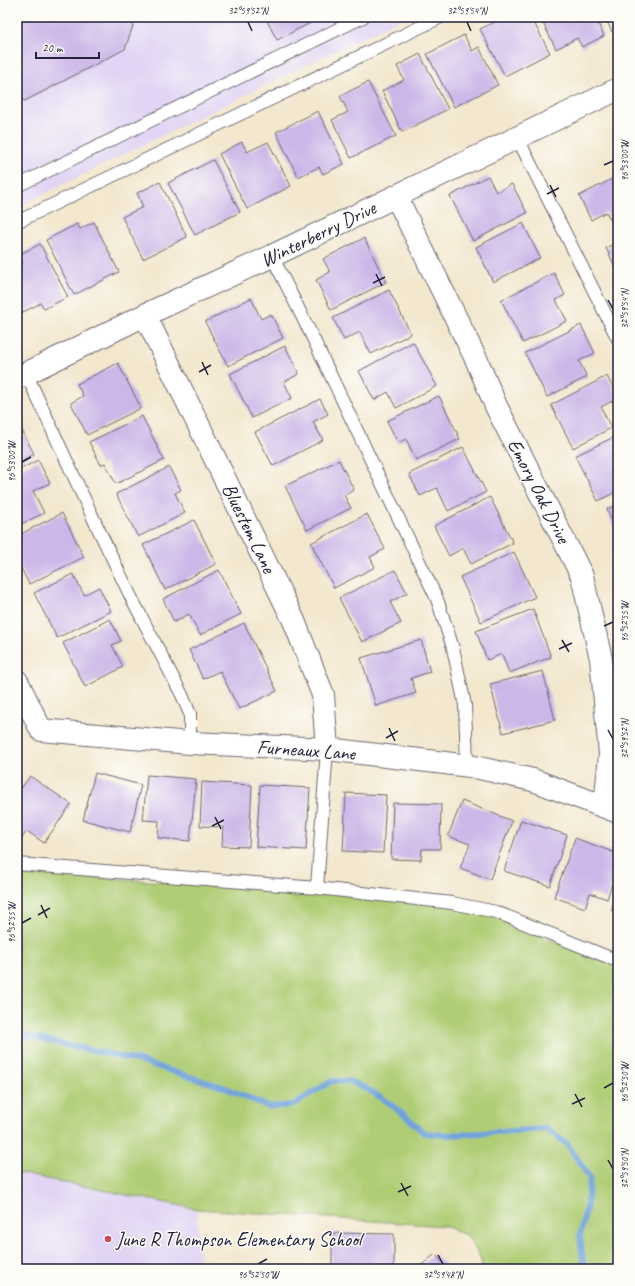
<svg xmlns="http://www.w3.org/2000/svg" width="635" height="1286" font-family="Caveat,sans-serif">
	<rect width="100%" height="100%" fill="#fdfcf7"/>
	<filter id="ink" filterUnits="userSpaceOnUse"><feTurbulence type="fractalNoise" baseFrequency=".025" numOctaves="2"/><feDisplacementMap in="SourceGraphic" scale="8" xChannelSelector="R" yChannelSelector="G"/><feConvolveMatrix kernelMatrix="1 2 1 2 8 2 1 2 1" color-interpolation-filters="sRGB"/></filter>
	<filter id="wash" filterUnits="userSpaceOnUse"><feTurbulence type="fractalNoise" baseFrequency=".012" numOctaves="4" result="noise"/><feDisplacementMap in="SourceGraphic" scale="16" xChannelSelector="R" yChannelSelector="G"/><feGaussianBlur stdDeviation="0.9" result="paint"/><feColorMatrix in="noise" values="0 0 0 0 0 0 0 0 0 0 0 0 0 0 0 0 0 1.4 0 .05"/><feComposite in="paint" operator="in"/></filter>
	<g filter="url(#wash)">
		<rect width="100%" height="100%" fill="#f3e7ce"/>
		<path fill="#e1d4f4" d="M17 17H404L17 207Z
			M17 1173 197 1209 200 1269H17Z"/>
		<path fill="#afcd74" stroke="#687858" d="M17 872 457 902 618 967V1269H482L481 1259 468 1236 445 1226 197 1209 17 1173Z"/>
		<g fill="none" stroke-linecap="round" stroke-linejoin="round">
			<path stroke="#71a3dc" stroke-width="6" d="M17 1034 136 1060 223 1087 269 1107 293 1105 332 1081H349L367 1089 385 1100 409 1119 424 1133 448 1135 547 1129 568 1145 590 1178 587 1204 580 1236 584 1269"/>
		</g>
		<g id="blocks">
			<path fill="#ccb7e8" d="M17 17H136L125 49 25 101 17 98Z
				M265 17H322L277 40Z
				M505 17H531L550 53 505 76 480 29Z
				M540 17H595L604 36 582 47 577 38 556 49Z
				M605 17H618V29L612 32Z
				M464 35 472 51 479 47 498 85 454 107 427 54Z
				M420 54 448 109 402 132 382 91 404 80 397 66Z
				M368 82 396 136 351 158 332 120 348 112 340 96Z
				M318 111 344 164 323 174 319 167 298 177 276 132Z
				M242 142 247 152 268 142 291 186 247 209 219 154Z
				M213 160 240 212 195 235 168 183Z
				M488 176 496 192 512 184 527 213 473 241 450 196Z
				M618 176V232H617L606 212 591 220 579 196Z
				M160 182 187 237 143 259 122 217 143 207 137 193Z
				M94 222 119 272 74 295 46 240 77 224 80 229Z
				M523 223 540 258 493 282 476 247Z
				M364 238 386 282 331 310 316 280 330 272 323 259Z
				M618 242V273L606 248Z
				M40 244 68 297 44 309 41 303 21 313 17 305V266L23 263 18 255Z
				M554 273 565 295 556 300 567 321 523 343 501 300Z
				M389 290 411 334 371 354 360 332 344 340 333 318Z
				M251 298 261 319 271 314 283 338 228 366 205 322Z
				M581 325 595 353 579 361 587 377 547 397 525 353Z
				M413 342 437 386 396 408 388 392 374 400 359 371Z
				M285 346 299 374 284 382 292 398 252 418 230 374Z
				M118 363 141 408 87 435 71 403 83 396 77 384Z
				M607 376 618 398 601 407 611 428 573 448 551 405Z
				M439 396 460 439 416 460 406 439 398 443 387 421Z
				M320 399 328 414 313 422 323 440 273 466 255 432Z
				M142 416 164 460 116 484 105 463 101 465 89 442Z
				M19 424 34 454 17 463V425Z
				M618 435V491L598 501 575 456Z
				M463 447 486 492 448 511 437 488 420 496 409 474Z
				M38 460 50 483 33 491 44 513 17 526V471Z
				M339 460 354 490 344 495 351 508 307 530 285 486Z
				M169 467 181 490 175 493 185 513 138 537 116 494Z
				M490 497 513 543 471 564 463 548 449 556 434 526Z
				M618 505V539L607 509Z
				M62 513 84 557 29 584 17 560V536Z
				M367 514 385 549 370 557 375 567 334 588 311 543Z
				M194 520 216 564 165 590 143 545Z
				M514 552 535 597 481 622 460 577Z
				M219 570 241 614 200 635 189 614 174 622 163 599Z
				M395 570 407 593 390 602 401 623 362 642 339 598Z
				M73 574 84 595 99 587 111 611 57 638 34 593Z
				M533 609 551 657 509 673 502 654 487 660 476 631Z
				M110 619 121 641 112 645 123 667 85 687 63 643Z
				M244 623 277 691 239 709 220 671 203 679 189 650Z
				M421 640 430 672 411 678 416 693 376 706 361 658Z
				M543 671 555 720 503 733 490 684Z
				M95 773 141 785 130 832 83 820Z
				M147 775 196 779 190 841 158 838 159 821 143 820Z
				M30 776 71 804 44 843 27 831 17 845V794Z
				M202 782 252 785 249 847 222 846 223 827 200 826Z
				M260 785 310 788 306 850 256 847Z
				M346 793 386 795 383 853 343 851Z
				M462 801 512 821 490 879 460 868 470 844 448 836Z
				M393 803 441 804 440 849H422L421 860 391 859Z
				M521 820 567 835 550 886 504 871Z
				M575 838 618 854V866L607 899 590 893 585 908 554 897Z
				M618 892V913L611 910Z
				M332 1233 394 1234V1269H332Z
				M435 1254 448 1269H417Z"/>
		</g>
	</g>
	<g filter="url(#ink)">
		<use href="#blocks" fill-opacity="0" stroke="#6b676e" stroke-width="1"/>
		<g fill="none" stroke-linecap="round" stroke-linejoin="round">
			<g stroke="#6b676e" stroke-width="14">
				<path id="lane" d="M517 137 618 339
					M17 186 363 17
					M17 222 441 17
					M272 256 311 334 437 599 453 648 465 705 467 766
					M26 373 95 522 132 599 182 695 190 714V743
					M17 864 317 888 452 903 496 912 618 961
					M317 888 327 749"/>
			</g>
			<g stroke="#6b676e" stroke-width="24">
				<path id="street" d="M396 196 477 361 496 406 582 576 601 659 610 754 605 807
					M145 315 294 621 323 695 327 749
					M17 378 145 315 272 256 618 89
					M17 681 41 730 190 743 327 749 470 766 533 780 618 812"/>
			</g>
			<use href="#lane" stroke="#fff" stroke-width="12"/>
			<use href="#street" stroke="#fff" stroke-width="22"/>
		</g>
	</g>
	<path fill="none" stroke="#22223b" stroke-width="1.5" d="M248 22 252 31M467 22 471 31M604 165 613 161M550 185 556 197M547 194 559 188M376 274 382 286M373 283 385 277M608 300 613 309M202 362 208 375M199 372 211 365M22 462 31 457M604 626 613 622M562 640 569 652M559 649 572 643M389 728 395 741M608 730 613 739M386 738 398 731M215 817 221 829M212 826 224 820M41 905 47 918M38 915 50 908M22 923 31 918M604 1088 613 1083M575 1094 582 1107M572 1104 585 1098M608 1160 613 1169M401 1183 408 1196M398 1192 411 1186M438 1255 443 1264M258 1264 267 1259"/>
	<circle fill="#d1495b" stroke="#fdfcf7" stroke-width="1.5" cx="108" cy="1239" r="4"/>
	<g text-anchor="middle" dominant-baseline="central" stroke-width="3" stroke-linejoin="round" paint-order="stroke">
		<g font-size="20" fill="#22223b" stroke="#fdfcf7">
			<text transform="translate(318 234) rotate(-26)">Winterberry Drive</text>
			<text transform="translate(539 491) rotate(63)">Emory Oak Drive</text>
			<text transform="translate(249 528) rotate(64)">Bluestem Lane</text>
			<text transform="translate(306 750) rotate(4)">Furneaux Lane</text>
		</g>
		<g font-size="20" fill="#22223b" stroke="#fdfcf7" text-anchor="start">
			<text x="116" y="1239">June R Thompson Elementary School</text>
		</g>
	</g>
	<rect width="635" height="1286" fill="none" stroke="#fdfcf7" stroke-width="44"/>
	<path d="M36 52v6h63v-6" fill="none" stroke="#22223b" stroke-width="2"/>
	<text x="42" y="52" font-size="12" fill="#22223b" stroke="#fdfcf7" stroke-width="3" paint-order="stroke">20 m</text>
	<rect x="22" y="22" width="591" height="1242" fill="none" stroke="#22223b" stroke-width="1.5"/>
	<g font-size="10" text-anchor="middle" fill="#22223b">
		<text x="248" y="14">32°59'52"N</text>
		<text x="467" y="14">32°59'54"N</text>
		<text transform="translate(624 161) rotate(-90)" y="4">96°53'00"W</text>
		<text transform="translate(624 309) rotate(-90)" y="4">32°59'54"N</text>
		<text transform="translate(11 462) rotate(-90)" y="4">96°53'00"W</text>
		<text transform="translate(624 622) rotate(-90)" y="4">96°52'55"W</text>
		<text transform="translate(624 739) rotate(-90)" y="4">32°59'52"N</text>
		<text transform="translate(11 923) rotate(-90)" y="4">96°52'55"W</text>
		<text transform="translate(624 1083) rotate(-90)" y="4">96°52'50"W</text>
		<text transform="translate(624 1169) rotate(-90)" y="4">32°59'50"N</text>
		<text x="258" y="1278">96°52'50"W</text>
		<text x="443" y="1278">32°59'48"N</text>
	</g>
</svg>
